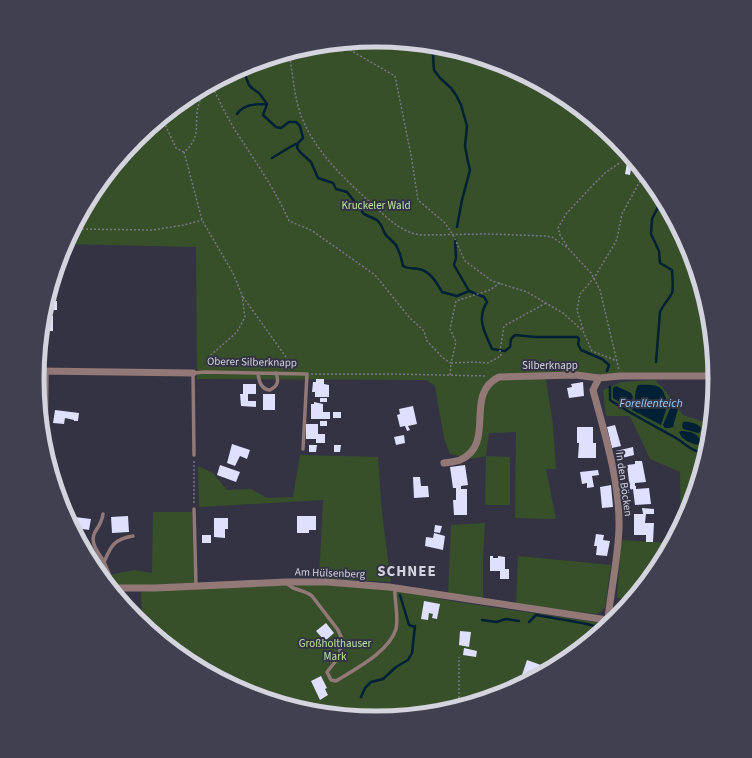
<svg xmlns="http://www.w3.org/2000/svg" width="752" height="758" font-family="'Source Sans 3',sans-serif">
	<rect width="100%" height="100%" fill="#334"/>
	<path fill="#38502a" d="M376 40 442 47 506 66 565 97 616 139 658 191 689 249 709 313 714 374H545L553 425 556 469H546L556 519 515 518 516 432 489 433 486 456 510 457V505H485L486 456 471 459 450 454 444 438 435 386 426 380 197 379 196 247 66 244 94 190 136 139 188 97 246 66 310 46Z
		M655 380 664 389 683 415 704 422 711 415 708 445 689 509 681 524 680 472 650 459 630 416H606L603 390 621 382Z
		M300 455 378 457 382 513 391 582 319 578 323 500 199 507 198 466 213 473 227 490 251 489 267 498 293 497Z
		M153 512H192L194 583 152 585 114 592 94 567 85 551 92 550 105 576 134 570 152 573Z
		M485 523 483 560V601L448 596 451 525Z
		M621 540 671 543 658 568 632 599 617 598Z
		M518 556 611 565 605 608 597 614 516 604Z
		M333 584 399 591 457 602 609 624 564 661 506 692 442 712 376 718 310 711 246 692 187 661 142 623 141 592 205 587Z"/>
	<path fill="#002035" d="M638 385C646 385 658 383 663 391 665 395 666 400 668 404L661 425 632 410C637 400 633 394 638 385Z
		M616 386 631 393 633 397 630 407 625 406 613 398V388Z
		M671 406H675L678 409 673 427 669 428H665L663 425Z
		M710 415H711L707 450 705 449C705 446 703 442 703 438 704 433 707 418 710 415Z
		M683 422C689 421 697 423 701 428L700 432 698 433 683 429 682 426Z
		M681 431C688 431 700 433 700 442L697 445C689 442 682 440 679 432Z"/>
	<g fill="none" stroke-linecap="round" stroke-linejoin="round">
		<path stroke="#002035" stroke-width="2.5" d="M428 45 433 55 434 70 440 78 451 88 456 95 461 105 467 126 465 146 468 162 470 170 462 200 457 227
			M248 65 244 72 249 85 253 89 259 93 267 104 263 115 276 127 281 128 289 122H296L300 126 303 138 298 143 297 148 301 153 311 162 318 178 333 183 336 189 347 192 364 214 377 220 381 225 385 234 396 245 400 254 403 266C408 269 413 268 419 269 430 271 437 283 442 292L457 296 469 291 484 297 487 302C476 320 485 332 492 349L505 351 510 347 511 339 515 335 535 337H577L579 339 578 344 581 350 602 359 609 365 607 371
			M237 114C244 104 255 104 267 104
			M272 158 290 147 298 143
			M455 239 456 258 454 265 469 291
			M656 362 660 312C663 305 669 299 672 293 674 286 672 277 672 270L660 263 659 251 651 234 652 219 662 199
			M610 387V400C631 414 653 425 676 438 687 445 691 451 706 454
			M90 560H91
			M400 595 409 625 415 627
			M482 620 496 622 506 619 519 621
			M529 622 536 615C550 618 594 623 603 629
			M361 697 365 688 371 682 383 679 396 667 408 660 412 653 415 626"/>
	</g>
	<path fill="#dfdffe" d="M627 163 632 164 630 175 625 174Z
		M48 301H57V310H48Z
		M48 315 53 316V331H48Z
		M316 379H324V384L329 385V397H315V392H312L313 382H316Z
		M706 380H715L714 388 706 387Z
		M583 382 584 396 569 398 567 388 572 387 571 384Z
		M243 384H256V394H248V401H256V407L241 406 240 394H243Z
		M263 394H275V410H263Z
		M320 398H327V402H320Z
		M314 402 323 404V412H330V419H311V404H314Z
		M413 406 417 424 408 426 410 430 407 431 405 426 400 427 397 415 400 414 399 409Z
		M55 410 79 413 78 421H74V420L65 418 64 424 53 423Z
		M333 412H341V418H333Z
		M320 421H327V426H320Z
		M306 424H318V434H325V443H316V439H306Z
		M615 425 621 446 612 448 607 427Z
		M577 427H593V443H596V458H578L579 443H577Z
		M404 435 405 443 396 445 394 437Z
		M232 444 250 450 247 459 240 456 235 466 227 463Z
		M309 445H317L316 452H309Z
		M334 445H341L340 452H334Z
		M633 447 634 455 618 459 616 451Z
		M635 461H642L646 482 635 483V486H636V489L649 488 651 504 635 505 633 489 630 490 627 465 635 464Z
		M220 465 240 472 236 482 217 475Z
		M465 465 468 485 461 486V489H467V515H454L453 500H456V488H453L450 467Z
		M598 470 599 475 592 476 594 487 587 488V483L582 484 580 472Z
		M413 477H420L421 486H428L429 497 414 498Z
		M611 485 613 507 602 508 600 487Z
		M642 508 654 509V514H646L645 523H654L653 542H646V535H634V514H643Z
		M128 516 129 532 112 533 111 517Z
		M297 516H316V530H309V533H297Z
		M75 517 91 519 89 530 76 528V533L69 520H75Z
		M214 518H228V529H225V538L214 537Z
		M435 525 442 526 440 533 434 532Z
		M434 533 445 536 443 550 425 546 426 537 433 538Z
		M596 534 604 535 603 540 610 541 607 556 596 555 597 546H594Z
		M202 535H211V543H202Z
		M490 556H493V558H498V556L505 557V569H509V579H500V571H490Z
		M424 601 440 604 437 619 432 618 433 614 429 613 428 620 421 619Z
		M129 603V605H131L132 611 124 604Z
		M622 605 626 606 621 613 617 612 618 606 622 607Z
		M326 623 334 633 325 641 316 631Z
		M460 631 471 632 469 647 459 645Z
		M464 648 477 651 476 657 463 655Z
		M527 660 541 665 538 675 528 680 521 678Z
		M321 676 327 688 325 689 328 695 320 700 311 681Z"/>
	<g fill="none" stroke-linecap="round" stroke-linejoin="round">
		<path stroke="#777785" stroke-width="1.5" stroke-dasharray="2 2" stroke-linecap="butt" d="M331 44 343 46 395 76 411 155 418 200 445 223 453 235 465 261 492 281 527 292 563 313 583 331 592 351 617 361
			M289 53C293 74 294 98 302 118 316 153 346 180 373 205 388 218 400 232 421 235L488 234 545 236 552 237 568 248 591 273 600 290 619 370
			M211 84C220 102 228 120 239 136 257 164 276 191 289 221L311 230 375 275 409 317 424 331 427 341 443 358 451 363 456 342 450 329 456 301 490 290 500 283
			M162 118 176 148 184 152C202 137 194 125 198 107 199 101 204 95 204 88
			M184 152 202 220 233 273 242 295 245 317 237 332 211 355 207 366
			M74 229 153 230 184 225 202 220
			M567 246 560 235 558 228 566 214 593 185 605 173 621 162
			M243 297 291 364 290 369
			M583 329 577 310 580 294 594 278 612 248 617 239 622 214 644 174
			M311 374H391L487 376
			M450 375 451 363 474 362 488 363 501 356 500 351 504 326 546 303
			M194 461V505
			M548 666 553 667
			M459 706V657"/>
		<path stroke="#927977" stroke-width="3.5" d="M258 373C259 382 261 389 270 390 278 386 279 381 276 373
			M46 453 47 371
			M194 455 193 373 205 372 307 374 303 449
			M194 509 196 586
			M103 514C102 522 99 526 95 532 89 543 99 553 104 562
			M286 582C292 591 304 589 312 596L338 630 342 639 339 657 327 672 331 680 336 681C355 669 389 652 396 629 399 616 394 601 395 588
			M115 588 104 562C111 546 114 539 133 536"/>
		<path stroke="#927977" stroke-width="7" d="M38 371 193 373
			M599 378 593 390C605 435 620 482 619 528 618 558 611 590 608 619
			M444 463C449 462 455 462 460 460 497 444 463 394 499 377L576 375 599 378 620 376H715
			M111 588H155L286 582H327L389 587 614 621"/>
	</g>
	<g text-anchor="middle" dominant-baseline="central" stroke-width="4" stroke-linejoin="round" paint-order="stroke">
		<g font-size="11" fill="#bae5a2" stroke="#334">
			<text x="376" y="205">Kruckeler Wald</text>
			<text x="335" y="643">Großholthauser<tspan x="335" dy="13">Mark</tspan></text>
		</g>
		<g font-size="11" fill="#d4d4df" stroke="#334">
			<text transform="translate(252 362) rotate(1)">Oberer Silberknapp</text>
			<text x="550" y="365">Silberknapp</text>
			<text transform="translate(624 484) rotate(82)">In den Böcken</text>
			<text transform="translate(330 573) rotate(2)">Am Hülsenberg</text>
		</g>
		<g font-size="12" font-style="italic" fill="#96cbf4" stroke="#334">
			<text x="651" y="403">Forellenteich</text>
		</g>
		<g font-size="15" font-weight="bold" letter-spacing="1" fill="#d4d4df" stroke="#334">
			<text x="407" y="571">SCHNEE</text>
		</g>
	</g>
	<path d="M0 0H752V758H0ZM44 379a332 332 0 1 1 664 0a332 332 0 1 1-664 0Z" fill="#404050" fill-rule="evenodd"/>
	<path fill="none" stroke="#d4d4df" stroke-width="5" d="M44 379a332 332 0 1 1 664 0a332 332 0 1 1-664 0Z"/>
</svg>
